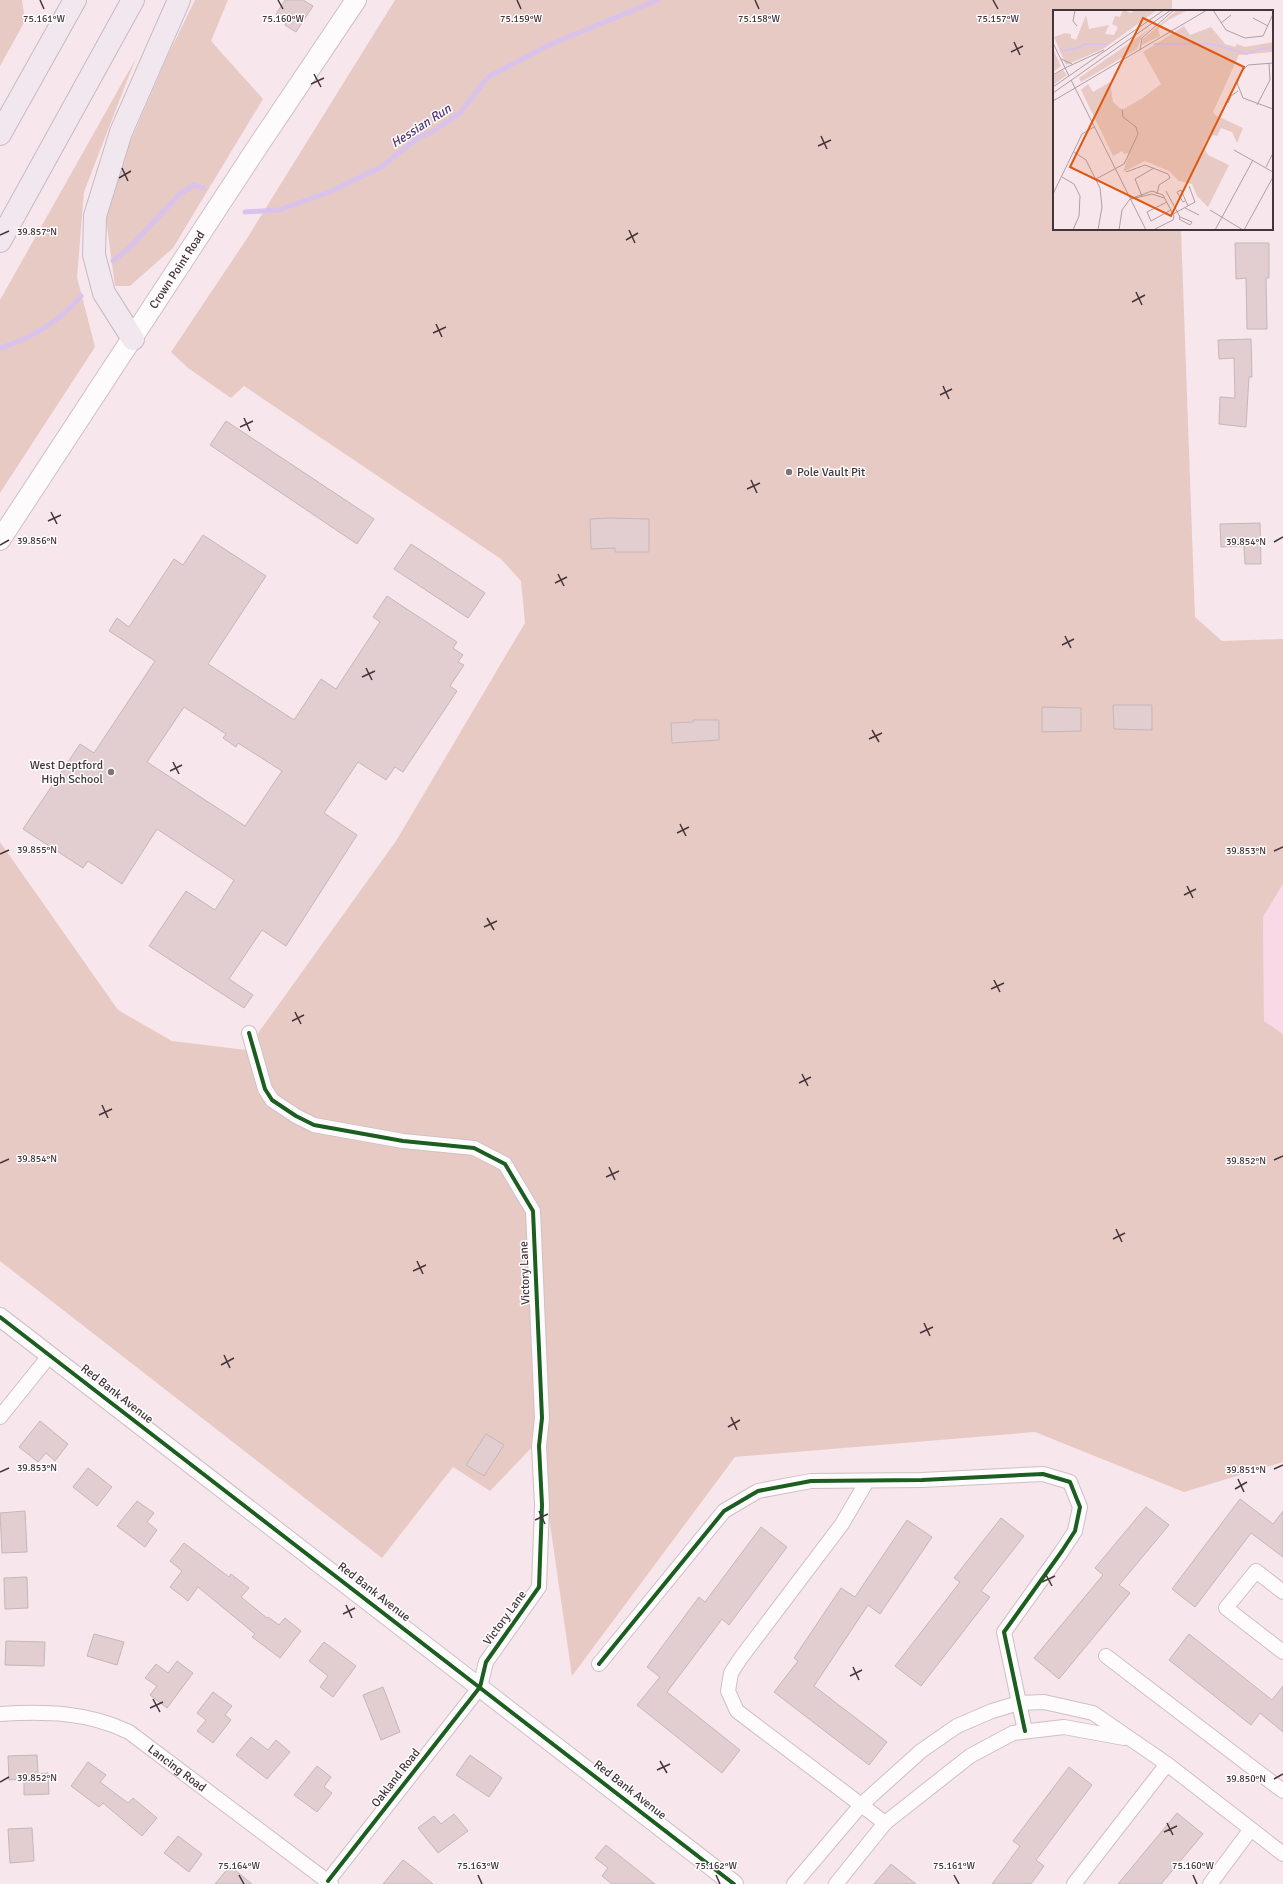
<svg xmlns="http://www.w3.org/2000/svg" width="1283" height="1884" font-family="Signika,sans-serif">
	<rect width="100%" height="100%" fill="#f7e6ec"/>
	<path fill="#f9d9e5" d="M1283 884V1034L1264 1021 1263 917Z"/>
	<path fill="#e8cac4" d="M0 0H22L25 21 0 66Z
		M195 0H228L211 41 263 99 173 248 130 286H115L106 219 124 156 168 55Z
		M395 0H1172V11H1054V229H1181L1195 617 1222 641 1283 639V884L1263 917 1264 1021 1283 1034V1462L1184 1492 1035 1432 735 1457 572 1676 538 1441 490 1491 453 1467 382 1558 0 1261V842L118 1010 172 1041 246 1050 396 841 525 623 521 581 501 559 244 386 231 398 188 368 171 352 246 240Z
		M135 60 84 192 77 277 95 347 0 493V300Z"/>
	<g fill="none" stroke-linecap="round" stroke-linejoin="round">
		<path stroke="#d9c2ec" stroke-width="5" d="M245 212 279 210 332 191 381 167 418 138 432 132 460 113 488 77 549 45 658 0
			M113 261 129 248 181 193 194 185 203 188
			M0 348C32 338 59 322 81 296"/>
	</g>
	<path fill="#e2cdd0" stroke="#c5b7b9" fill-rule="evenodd" d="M285 0H303L313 6 296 32 285 25 287 21 276 14Z
		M1235 243H1269V278H1266L1267 329H1247L1246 278 1236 279Z
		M1251 339 1252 377H1249L1246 427 1219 424 1220 397 1235 398 1234 358 1219 359 1218 340Z
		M226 421 374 519 357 544 210 445Z
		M609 518 649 519V552H615V548L591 549 590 519Z
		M1260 523 1261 564H1245L1244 546 1221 547 1220 524Z
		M203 535 266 576 208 664 294 720 321 679 336 689 380 622 373 617 387 596 457 642 453 648 463 655 458 662 464 665 450 686 457 691 403 772 395 767 386 780 358 762 324 813 357 835 286 946 262 930 229 979 253 995 244 1008 149 946 186 891 215 910 234 880 157 829 122 884 88 861 83 868 23 829 80 744 94 753 155 661 109 631 117 618 129 627 174 559 183 565ZM184 707 226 734 223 738 236 747 238 743 282 771 245 826 147 762Z
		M411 544 485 593 468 618 394 569Z
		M1113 705H1152V730L1114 729Z
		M1042 707 1081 708V731L1042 732Z
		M693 720H719V740L672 743 671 723 693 722Z
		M40 1421 68 1444 55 1461 46 1453 38 1462 19 1447Z
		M486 1434 504 1445 484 1476 466 1465Z
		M88 1468 112 1487 97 1506 73 1487Z
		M1240 1499 1273 1524 1283 1511V1557L1251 1533 1195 1607 1172 1589Z
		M137 1501 154 1513 147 1522 157 1530 145 1547 117 1526Z
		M1146 1507 1169 1525 1119 1585 1130 1593 1059 1679 1034 1658 1103 1575 1095 1568Z
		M25 1511 27 1552 2 1553 0 1513Z
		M1001 1518 1024 1536 981 1591 990 1597 921 1686 895 1666 960 1582 954 1578Z
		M907 1520 932 1537 880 1614 868 1605 814 1686 887 1742 869 1765 774 1692 798 1661 794 1658 841 1588 855 1597Z
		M761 1527 787 1547 729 1625 722 1619 667 1692 740 1750 722 1773 637 1705 660 1677 647 1667 699 1597 705 1602Z
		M184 1543 229 1577 231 1574 249 1588 241 1597 267 1618 268 1617 279 1625 285 1618 301 1631 280 1658 252 1637 255 1634 198 1587 188 1601 170 1587 182 1571 170 1561Z
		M27 1577 28 1608 5 1609 4 1578Z
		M94 1634 124 1642 117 1665 87 1656Z
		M1189 1634 1272 1700 1283 1686V1732L1260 1713 1251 1725 1169 1660Z
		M6 1641 45 1642 44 1666 5 1665Z
		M324 1642 356 1666 333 1697 320 1687 328 1676 309 1661Z
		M177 1661 193 1673 167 1708 150 1695 157 1686 145 1678 156 1664 168 1673Z
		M383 1687 400 1732 381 1740 363 1695Z
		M213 1692 232 1706 225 1715 231 1720 213 1743 197 1731 206 1720 197 1713Z
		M251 1737 268 1750 276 1740 290 1752 267 1779 236 1755Z
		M37 1755 38 1774 48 1773 49 1794 24 1795V1779L9 1780 8 1756Z
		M470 1755 502 1778 489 1797 456 1775Z
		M88 1762 106 1775 100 1782 128 1803 133 1798 157 1818 142 1836 103 1803 99 1807 71 1786Z
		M317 1766 331 1777 324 1787 332 1793 317 1812 294 1795Z
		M1069 1767 1092 1785 1036 1860 1044 1866 1031 1884H992L1020 1846 1013 1841Z
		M1177 1813 1203 1834 1161 1884H1118Z
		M454 1814 468 1831 438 1853 418 1828 434 1816 441 1824Z
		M32 1828 34 1861 10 1863 8 1829Z
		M178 1836 202 1854 189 1872 164 1853Z
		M606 1845 655 1884H612L602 1876 608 1868 595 1858Z
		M403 1860 415 1869 433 1884H383Z
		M891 1864 916 1884H874Z
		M230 1866 252 1884H215Z"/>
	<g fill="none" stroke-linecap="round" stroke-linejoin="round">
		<g stroke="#cec0c6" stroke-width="16">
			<g id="minor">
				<path d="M249 1033 265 1089 272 1100 296 1116 314 1125 403 1141 474 1148 505 1164 533 1211 542 1418 539 1446 542 1505 539 1587 486 1662 480 1687 328 1881"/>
				<path d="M0 1417 50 1355"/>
				<path d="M867 1481 842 1524 740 1659 731 1673 728 1691 737 1711 885 1823"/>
				<path d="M1283 1592 1256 1571 1226 1608 1283 1652"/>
				<path d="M1106 1656 1283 1791"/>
				<path d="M599 1664 724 1511 758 1491 811 1481 922 1480 1043 1474 1070 1482 1080 1507 1075 1531 1062 1551 1004 1632 1025 1731"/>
				<path id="s1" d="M0 1714C45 1711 88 1712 129 1732L331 1884"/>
				<path d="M794 1884 861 1805 921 1751 957 1726 992 1711 1019 1703 1044 1702 1093 1713 1167 1764 1283 1854"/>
				<path d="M836 1884 885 1823 970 1756 1013 1733 1064 1727 1124 1738"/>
				<path d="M1074 1884 1167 1764"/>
				<path d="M1210 1884 1251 1829"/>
			</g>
		</g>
		<g stroke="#cec0c6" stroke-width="20">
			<path id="tertiary" d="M0 1317 734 1884"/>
		</g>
		<g stroke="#cec0c6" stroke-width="22">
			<g id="secondary">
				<path id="s2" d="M0 540 254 152 356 0"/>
			</g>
		</g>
		<g stroke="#c8b9c2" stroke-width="24">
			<path id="motorway" d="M0 134 75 0
				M0 241 133 0
				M133 339 104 293 94 255 95 216 121 132 179 0"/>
		</g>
		<use href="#minor" stroke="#fefbfc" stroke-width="14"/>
		<use href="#tertiary" stroke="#fefbfc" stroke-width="18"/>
		<use href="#secondary" stroke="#fefbfc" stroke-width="20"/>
		<use href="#motorway" stroke="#f1e7ef" stroke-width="22"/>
		<g stroke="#fff" stroke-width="6">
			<path id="cycleway" d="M249 1033 265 1089 272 1100 296 1116 314 1125 403 1141 474 1148 505 1164 533 1211 542 1418 539 1446 542 1505 539 1587 486 1662 480 1687 328 1881
				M0 1317 734 1884
				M599 1664 724 1511 758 1491 811 1481 922 1480 1043 1474 1070 1482 1080 1507 1075 1531 1062 1551 1004 1632 1025 1731"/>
		</g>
		<use href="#cycleway" stroke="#1b5e20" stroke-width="4"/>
	</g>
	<path fill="none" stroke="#43353a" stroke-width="1.5" d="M40 0 44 9M278 0 283 9M517 0 521 9M755 0 759 9M993 0 998 9M1014 42 1020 55M1011 52 1023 46M314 74 321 87M311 84 324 78M821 136 827 149M818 146 831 140M122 168 128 181M119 178 131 171M629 230 635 243M0 235 9 231M626 240 638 233M1136 292 1142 305M1132 302 1145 295M436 324 442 337M433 333 446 327M943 386 949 399M940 395 952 389M244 418 250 431M240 427 253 421M751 480 757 493M747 489 760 483M51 512 57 524M48 521 61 515M1274 542 1283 537M0 545 9 540M558 574 564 586M555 583 567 577M1065 636 1071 648M1062 645 1074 639M366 668 372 680M362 677 375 671M872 730 879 742M869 739 882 733M173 762 179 774M170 771 182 765M680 824 686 836M677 833 689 827M1274 851 1283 847M0 854 9 850M1187 886 1193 898M1184 895 1196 889M487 918 494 930M484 927 497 921M994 980 1000 992M991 989 1004 983M295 1012 301 1024M292 1021 304 1015M802 1074 808 1086M799 1083 811 1077M102 1105 108 1118M99 1115 112 1109M1274 1160 1283 1156M0 1163 9 1159M609 1167 615 1180M606 1177 619 1171M1116 1229 1122 1242M1113 1239 1125 1233M417 1261 423 1274M413 1271 426 1265M924 1323 930 1336M920 1333 933 1327M224 1355 230 1368M221 1365 234 1358M731 1417 737 1430M728 1427 740 1420M1274 1469 1283 1465M0 1472 9 1468M1238 1479 1244 1492M1235 1489 1247 1482M539 1511 545 1524M535 1520 548 1514M1045 1573 1052 1586M1042 1582 1055 1576M346 1605 352 1618M343 1614 355 1608M853 1667 859 1680M850 1676 862 1670M153 1699 160 1712M150 1708 163 1702M660 1761 667 1773M657 1770 670 1764M1274 1779 1283 1774M0 1782 9 1777M1167 1823 1173 1835M1164 1832 1177 1826M239 1875 244 1884M478 1875 482 1884M716 1875 720 1884M954 1875 959 1884M1193 1875 1197 1884"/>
	<g fill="#827378" stroke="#fff" stroke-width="1.5">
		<circle cx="789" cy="472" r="4"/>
		<circle cx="111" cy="772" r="4"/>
	</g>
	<g text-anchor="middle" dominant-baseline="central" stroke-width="3" stroke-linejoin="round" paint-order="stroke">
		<g font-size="12" fill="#43353a" stroke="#fff">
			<text stroke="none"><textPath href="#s2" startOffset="323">Crown Point Road</textPath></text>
			<text transform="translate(525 1273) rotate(-92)">Victory Lane</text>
			<text transform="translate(117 1394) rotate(38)">Red Bank Avenue</text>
			<text transform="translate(374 1592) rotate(38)">Red Bank Avenue</text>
			<text transform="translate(505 1618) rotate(-54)">Victory Lane</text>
			<text stroke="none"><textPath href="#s1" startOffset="192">Lancing Road</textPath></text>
			<text transform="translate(396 1778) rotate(-52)">Oakland Road</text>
			<text transform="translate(630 1790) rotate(38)">Red Bank Avenue</text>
		</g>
		<g font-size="12" fill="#43353a" stroke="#fff" text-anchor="start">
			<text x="797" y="472">Pole Vault Pit</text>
			<text x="103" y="765" text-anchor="end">West Deptford<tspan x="103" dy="14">High School</tspan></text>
		</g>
		<g font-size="13" font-style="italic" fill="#57367a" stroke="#fff">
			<text transform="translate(421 126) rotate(-33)">Hessian Run</text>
		</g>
	</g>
	<g transform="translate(1053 10)">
		<rect width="220" height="220" fill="#f7e6ec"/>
		<path d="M70 0 78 3 82 0H104L50 39 13 55 1 27 12 23 18 24V28L23 30 33 5 36 19 56 15 52 24 61 25 65 17 59 14 62 6 67 7ZM124 0H135L115 10 105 19 107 26 89 35 90 29ZM131 16 137 25 158 17 172 34 182 37 184 34 192 37 220 32V42L186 45 160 102 162 105 190 118 184 133 179 122 168 118 164 126 160 125 154 129 150 137 155 145 176 155 155 197 144 186 139 174 126 171 116 161 92 151 70 162 76 143 71 144 69 141 60 146 28 80 35 74 40 82 57 72 60 92 69 100 88 89 108 74 90 42ZM98 18 89 26 84 39 28 72 26 68ZM0 39 8 56 0 62ZM10 60 14 65 0 75V66Z" fill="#e8cac4"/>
		<path fill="none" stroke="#d9c2ec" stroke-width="2" d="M101 34H159L193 44 211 38H220M7 41 25 38 31 34H55"/>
		<path fill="none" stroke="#af9fa5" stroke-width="1" d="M22 0 20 11 24 16M160 0 173 20 192 28 210 26 220 4M200 8 215 16M168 13 178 5M0 33 16 66M87 40 89 28 121 0M8 49 19 54M220 53 195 55 189 61 184 73 190 88 220 99M12 58 51 40M0 65 12 58M18 70 93 220M0 77 111 0M0 83 118 0M0 91 154 0M175 93 178 86 185 81M204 95 217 70 216 53M181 140 220 162M21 142 33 150 47 178 49 197 45 220M213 157 220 143M73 162 92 155 115 164 117 168 106 175 104 184M9 167 21 174 27 186 26 206 20 220M43 169 71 154 85 124 83 117 70 107 69 99M113 181 127 207 139 212 137 215 126 209 127 207M0 184 29 124 41 117M89 186 82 169 101 158M78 189 99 184 111 188M132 191 130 192 124 182 128 180 135 196M114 192 94 202 98 211 118 200M132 198 146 205M157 200 190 220M120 204 142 192 136 176M66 220 69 200 77 189 99 181 110 185 121 206 120 210 102 219M162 220 200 150M191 220 220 167"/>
		<path fill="#e0570e" fill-opacity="0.15" stroke="#e0570e" stroke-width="2" d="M90 8 191 57 118 206 17 157Z"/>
		<rect width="220" height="220" fill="none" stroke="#43353a" stroke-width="2"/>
	</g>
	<g font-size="10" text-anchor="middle" fill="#43353a" stroke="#fff" stroke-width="3" stroke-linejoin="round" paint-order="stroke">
		<text x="44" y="22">75.161°W</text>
		<text x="283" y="22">75.160°W</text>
		<text x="521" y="22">75.159°W</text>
		<text x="759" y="22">75.158°W</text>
		<text x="998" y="22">75.157°W</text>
		<text x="37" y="235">39.857°N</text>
		<text x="37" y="544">39.856°N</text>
		<text x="1246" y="545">39.854°N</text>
		<text x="37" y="853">39.855°N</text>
		<text x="1246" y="854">39.853°N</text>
		<text x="37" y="1162">39.854°N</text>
		<text x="1246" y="1164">39.852°N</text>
		<text x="37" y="1471">39.853°N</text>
		<text x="1246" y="1473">39.851°N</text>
		<text x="37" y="1781">39.852°N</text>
		<text x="1246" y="1782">39.850°N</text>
		<text x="239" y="1869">75.164°W</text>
		<text x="478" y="1869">75.163°W</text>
		<text x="716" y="1869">75.162°W</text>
		<text x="954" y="1869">75.161°W</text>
		<text x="1193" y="1869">75.160°W</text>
	</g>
</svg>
